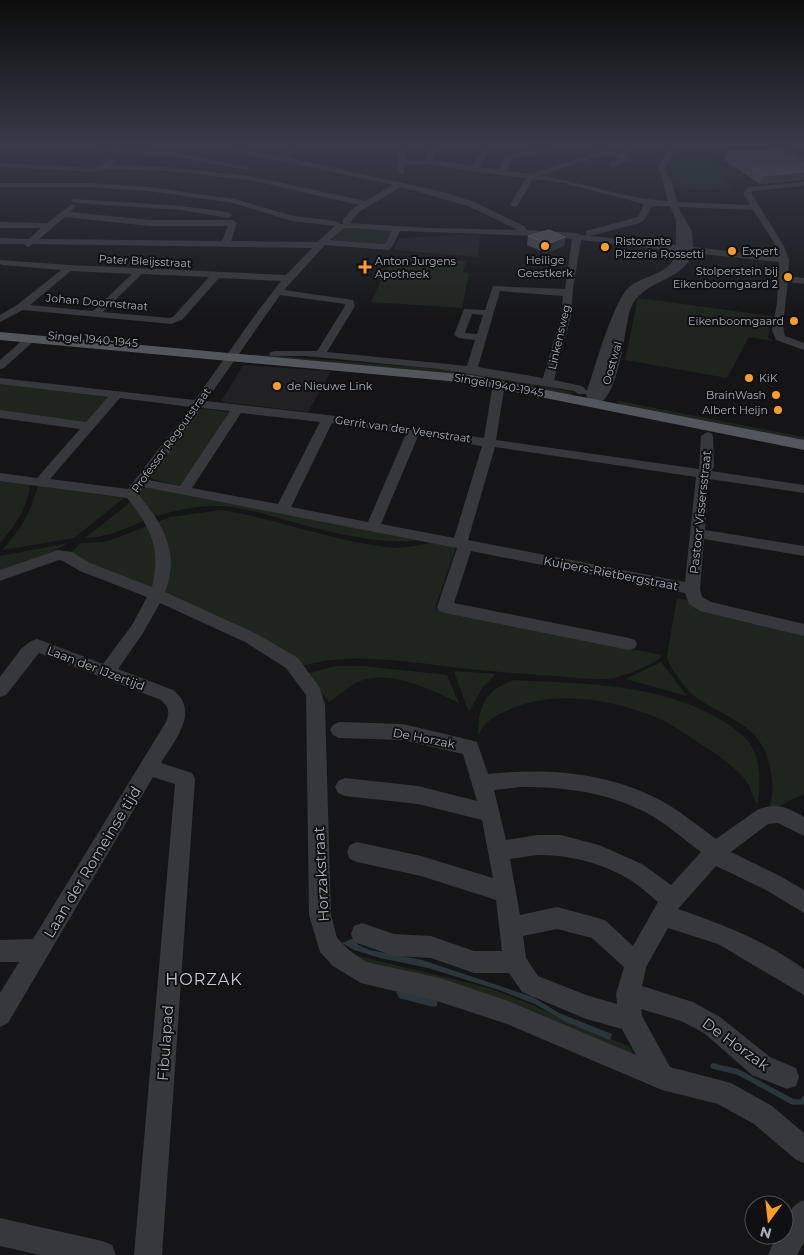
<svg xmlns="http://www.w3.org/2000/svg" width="804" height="1255" font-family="Montserrat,sans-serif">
	<rect width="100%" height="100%" fill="#151517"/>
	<path fill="#212124" d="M455 235H480L478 257 394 250 400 238Z
		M243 365H244L331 371 308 412 223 402 222 400Z"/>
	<path fill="#1d251d" d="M710 156 738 176 725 177 726 179 722 180 734 188 703 190 676 188 668 168 672 159Z
		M354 227 395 231 389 244 331 240 342 230Z
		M392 257 466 261 463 272 469 273 462 308 371 302Z
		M638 298 772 316 768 337 773 341 749 337 727 378 625 360Z
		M253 354 462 371 573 392 571 395 500 381 250 358Z
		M0 383 112 398 88 424 0 413Z
		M619 401 804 437V443L618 405Z
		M198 408 229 412 184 484 180 486 148 478Z
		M0 480 30 484C28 508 15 525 0 543Z
		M38 486 124 498 74 538 2 550C23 526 29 516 38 486Z
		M144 486 420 540C376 546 324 530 281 519 261 513 239 506 218 506 198 505 173 511 154 517 128 526 114 537 85 538L128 504Z
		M221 510C277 519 329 540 385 547 401 549 415 546 430 543 437 541 449 546 456 547L435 608 661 655 660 659C647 666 632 673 618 677 598 682 573 677 553 676 517 673 480 671 443 666 392 660 346 652 296 668L270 653 68 555 81 543 104 542 114 539 170 517Z
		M69 543 42 557 0 573V556Z
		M677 598 691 601 695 609 706 612 804 633V794L768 811C773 797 773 788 771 773 765 726 731 721 697 698 689 693 682 683 677 676 672 669 668 663 667 655Z
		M661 662 687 696 626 679Z
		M336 666H364L447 675 459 703C432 690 388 668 358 682 347 687 339 696 329 702L320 689 305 674Z
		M456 671 496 674 482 688 469 712 454 672Z
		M514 680C586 684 667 683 729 725 738 732 748 738 753 749 761 766 761 787 757 805 753 797 750 785 744 778 732 765 717 754 702 745 689 736 674 726 660 719 616 700 556 689 511 709 497 715 483 721 478 737 478 706 484 691 514 680Z
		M350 954 489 988 533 1005 582 1028 629 1046 639 1065 370 971Z"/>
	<path fill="#2a363c" d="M354 938 358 945 370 950 422 960 533 997 559 1013 612 1034 610 1040 566 1022 535 1004 499 990 428 968 380 958 354 950 342 943Z
		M398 991C407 993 431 998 437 1001V1006L433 1007 399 998 396 992Z"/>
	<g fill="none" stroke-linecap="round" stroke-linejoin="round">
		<path stroke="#2a363c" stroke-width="5.5" d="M713 1066 738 1072 793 1102H802L804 1099"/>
		<path fill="#36383c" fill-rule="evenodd" d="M54 146H81L179 153 250 168 246 170 179 157 58 148Z
			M212 146C234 144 254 155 276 155 286 155 294 146 305 146L285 157 443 192 474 202 524 226 527 230 577 233 581 235 676 245V220L670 206H652L645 219 640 223 589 236 586 235V231L638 217 644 204 563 183 533 179 518 205 514 207 510 205 526 178 475 172 430 164 405 165 404 174H398L397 146H405V161L426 160V151L438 146H445L433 154V160L473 166 485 146H491L480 167 499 170 506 155 561 146H574L512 159 506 171 531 174 597 152 583 146H592L620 154 626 148 644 146 626 156 631 157V161L618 164 617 167H611L610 163 620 159 604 154 541 176C584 182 625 199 668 201L658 166 670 146H677L666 166 668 176 672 181 677 202 750 205 743 193 748 187 804 182V186L753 191 751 193 784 246 789 260 788 276 804 278V284L788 282C787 294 781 327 785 336L804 343V350L776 340 772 330 777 303 779 262 693 253C682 283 641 279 630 310 624 329 619 412 589 405L586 394H578L574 391 439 369 305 356H271L269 354 271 352 275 351H317L345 306V304L280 295 206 401 328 415 484 438 493 383 499 380 505 383 496 440 699 469 701 436 707 432 711 433 713 436 714 467 711 471 804 485V493L709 479 705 530 804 546V556L704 539 700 589 702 597 711 602 804 624V636L700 611 689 604 685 593 471 551 454 603 629 638 635 640 637 644 635 648 629 650 445 613 439 611 437 607 457 548 144 487 138 494C162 523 181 553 165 592L257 634 298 658 320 688 325 705 331 915 337 938 349 950 366 962 440 978 508 1001 636 1055 622 1029 586 1019 522 992 509 973H474L431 958 394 956 354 942 351 934 354 926 362 923 394 934 431 936 474 951H502L496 900 421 876 357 862 350 859 347 852 350 845 357 842 421 856 493 878 482 820 418 804 345 796 338 793 335 787 338 781 345 778 418 786 477 801 463 754 403 740 339 738 333 735 330 730 333 725 339 722 403 724 470 740 477 742 488 774C547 768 606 772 660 800 679 810 698 826 716 839L757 810C777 802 786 807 804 817V836L778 823 768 824 731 852 780 876 804 890V913L766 890 716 866 678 909C722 924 766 941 804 969V995L718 944 668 928 646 967 642 986 693 1002 720 1017 770 1057 796 1068 799 1077 796 1086 787 1089 752 1075 704 1033 681 1021 641 1009 642 1016 670 1067 731 1083 772 1106 804 1133V1163L795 1159 754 1124 718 1104 662 1090 507 1024 440 1002 361 983 333 966 320 952 309 915 306 695 286 668 245 642 160 603 143 633 118 669 173 690C201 711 174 741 161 763L192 773 195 779 162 1255H134L175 784 153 777 8 1023 0 1027V993L19 962H0V940L33 939 166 722C170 712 169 707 161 700L39 653 6 695 0 697V677L21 649 31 641 37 639 43 641 103 664 132 625 147 597 80 571 63 561 59 560 0 581V570L58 550 72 552 90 563 152 587C161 548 151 528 127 498L0 481V473L37 478 80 429 0 418V410L86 422 108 397 0 384V378L195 400 255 315 281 281 219 278 182 320 171 324 23 310 0 322V315L17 305 61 270 3 265 0 264V260L69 265 286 275 312 248 33 244 28 247 24 244H0V238L29 239 41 228H0V222L47 223 72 204 76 206 70 212 150 220H233L237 223 231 241 317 242 335 226 292 221 233 203 148 191 89 187H0V183H89L148 187 234 199 293 216 336 221 340 224H343V220L353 208 359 205 250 180 166 171 104 169 93 172 0 167V163L93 168 101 165 112 158 116 160 111 165 166 167 250 176 365 201 393 185ZM401 187 468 206 518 230 430 228 350 223 359 212ZM678 207 753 210 776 246 778 257 693 247 692 231ZM65 217 150 226H228L222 241 39 239ZM352 228 392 231 385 244 330 240 343 229ZM400 231 539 236 572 239 565 289 493 286 485 310 464 309 454 335 459 338 475 340 467 366 327 352 355 306 353 300 284 290 325 245 388 250 392 247ZM581 240 675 251C675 274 643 275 629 287 613 302 595 367 587 391L582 386 554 380 571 316 573 289ZM71 271 132 274 93 311 30 305ZM142 274 209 277 174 316 170 318 103 312ZM500 291 563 296 561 316 543 378 478 367ZM472 314 483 315 477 334 465 333ZM120 398 191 407 128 489 50 479ZM202 408 230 411 180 486 149 480ZM241 413 320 422 278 504 192 488ZM332 423 406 434 368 522 291 507ZM418 436 482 446 454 538 381 524ZM495 447 696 477 685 582 468 540ZM521 787C564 787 606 792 645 812 665 822 683 839 701 852L671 885 642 864 599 845 561 835H537L506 840 494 790ZM537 855C568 855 600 862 627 878 638 884 648 894 658 902L633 946 606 921 598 918 557 907 520 915 510 859ZM557 929 592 938 624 967 616 994 617 1004 586 995 538 976 526 958 523 936Z
			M327 146H351L344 149Z
			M770 146H779L804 157V162Z
			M73 199 181 206 228 212 232 215 228 218 181 210 76 203 72 201Z
			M30 336 35 339 34 341 4 368 0 369V360L26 337Z
			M804 1200V1242L797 1255H768L777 1235H784C784 1220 789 1206 804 1200Z
			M0 1218 102 1241 112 1245 116 1255H40L0 1246Z"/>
		<path fill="#52555c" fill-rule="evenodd" d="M0 332 470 375 804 440V450L470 383 0 340Z"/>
	</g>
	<path fill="#46484c" d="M727 152 804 163V180L760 184 724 160Z
		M528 236 565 237 564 246 546 253 527 245Z"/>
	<path fill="#2e2f32" d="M804 172V180L760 184 763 176Z
		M565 237 564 246 546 253 548 244Z"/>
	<path fill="#515358" stroke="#5e6167" d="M776 149 782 150 804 163V172L763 176 727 152Z
		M549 230 565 237 548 244 528 236Z"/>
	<linearGradient id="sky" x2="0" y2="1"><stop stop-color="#0c0c0d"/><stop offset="0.45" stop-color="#353b47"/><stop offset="1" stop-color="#353b47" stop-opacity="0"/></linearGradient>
	<rect width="804" height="321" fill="url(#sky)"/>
	<g fill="#fc9e28" stroke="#101012" stroke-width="2">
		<circle cx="545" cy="246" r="5"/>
		<circle cx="605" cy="247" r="5"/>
		<circle cx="732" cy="251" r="5"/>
		<path d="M362.5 259.5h5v5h5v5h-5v5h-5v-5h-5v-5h5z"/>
		<circle cx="788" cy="277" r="5"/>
		<circle cx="794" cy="321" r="5"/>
		<circle cx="749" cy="378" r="5"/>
		<circle cx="277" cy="386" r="5"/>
		<circle cx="776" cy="395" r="5"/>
		<circle cx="778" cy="410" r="5"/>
	</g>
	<g text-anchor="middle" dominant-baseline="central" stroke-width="4" stroke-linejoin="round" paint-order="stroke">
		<g font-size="11" fill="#a6aeb8" stroke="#101012" text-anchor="start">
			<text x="615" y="241">Ristorante<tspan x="615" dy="13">Pizzeria Rossetti</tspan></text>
			<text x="742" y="251">Expert</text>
			<text x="545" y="260" text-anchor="middle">Heilige<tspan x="545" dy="13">Geestkerk</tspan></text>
			<text x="375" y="261">Anton Jurgens<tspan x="375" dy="13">Apotheek</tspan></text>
			<text x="778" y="271" text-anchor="end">Stolperstein bij<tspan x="778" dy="13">Eikenboomgaard 2</tspan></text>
			<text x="784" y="321" text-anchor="end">Eikenboomgaard</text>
			<text x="759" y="378">KiK</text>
			<text x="287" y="386">de Nieuwe Link</text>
			<text x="766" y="395" text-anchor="end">BrainWash</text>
			<text x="768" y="410" text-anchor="end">Albert Heijn</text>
		</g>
		<g font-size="11" fill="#a6aeb8" stroke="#101012">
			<text transform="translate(145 261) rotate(3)">Pater Bleijsstraat</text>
			<text transform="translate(97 302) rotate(5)">Johan Doornstraat</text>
			<text transform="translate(559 337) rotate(-77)">Linkensweg</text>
			<text transform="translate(93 339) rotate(5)">Singel 1940-1945</text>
			<text transform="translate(612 363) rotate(-74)">Oostwal</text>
			<text transform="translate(499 385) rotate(10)">Singel 1940-1945</text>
			<text transform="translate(403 429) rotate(8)">Gerrit van der Veenstraat</text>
			<text transform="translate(171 440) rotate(-54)">Professor Regoutstraat</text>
		</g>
		<g font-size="12" fill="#a6aeb8" stroke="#101012">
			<text transform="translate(700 512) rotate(-84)">Pastoor Vissersstraat</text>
			<text transform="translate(611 573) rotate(11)">Kuipers-Rietbergstraat</text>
			<text transform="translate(96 668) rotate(21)">Laan der IJzertijd</text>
			<text transform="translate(424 738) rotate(11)">De Horzak</text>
		</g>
		<g font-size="15" fill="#a6aeb8" stroke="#101012">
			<text transform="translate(92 862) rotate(-59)">Laan der Romeinse tijd</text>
			<text transform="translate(321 874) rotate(-93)">Horzakstraat</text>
			<text transform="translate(165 1043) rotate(-86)">Fibulapad</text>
			<text transform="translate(736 1044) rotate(36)">De Horzak</text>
		</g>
		<g font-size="16" letter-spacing="1" fill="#c7ccd4" stroke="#101012">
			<text x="204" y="979">HORZAK</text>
		</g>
	</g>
	<g transform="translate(769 1220) rotate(195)"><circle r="24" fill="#101012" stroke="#4c4f54"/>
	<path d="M0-4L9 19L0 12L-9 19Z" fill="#fc9e28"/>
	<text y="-8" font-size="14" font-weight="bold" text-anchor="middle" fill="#a6aeb8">N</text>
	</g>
</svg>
